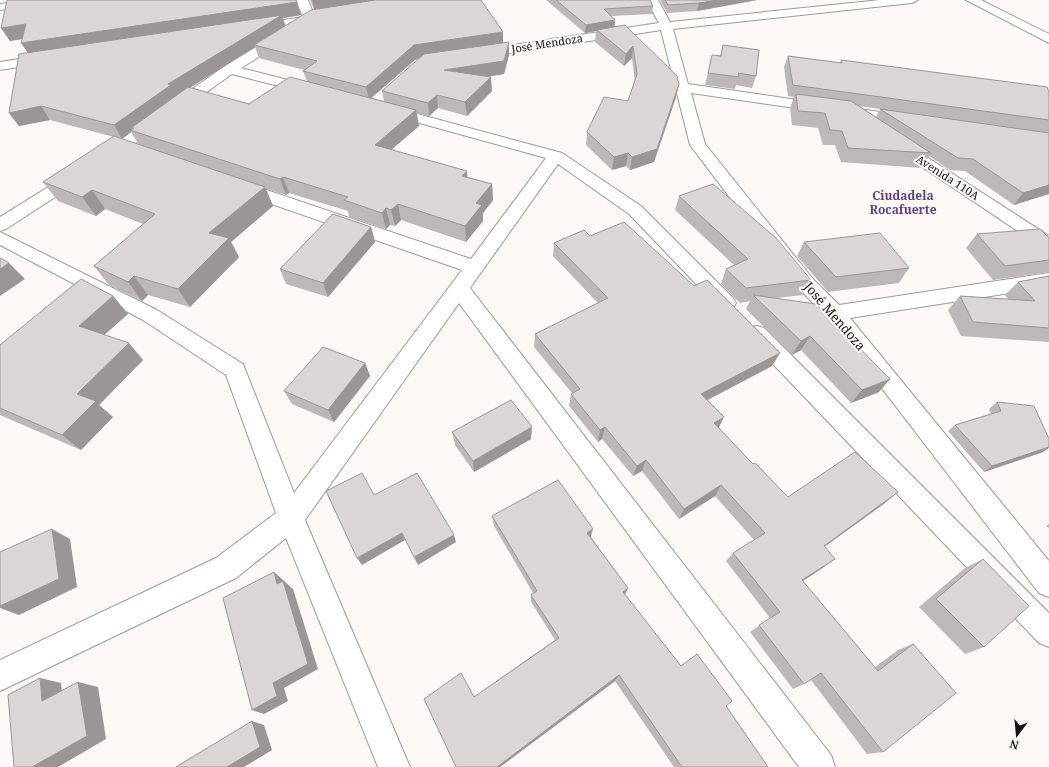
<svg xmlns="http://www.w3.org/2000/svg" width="1049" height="767" font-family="'Noto Serif',serif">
	<rect width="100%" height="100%" fill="#fcf8f5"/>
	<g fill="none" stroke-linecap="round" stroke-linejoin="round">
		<g stroke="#9d9a98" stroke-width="2">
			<path id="minor" d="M28 0H60L54 3 0 10V4Z
				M296 0H308L314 15 323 16 325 18 323 20 313 23 241 68 315 87 317 90 315 93 310 94 232 74 110 161H98L96 158 98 155 225 66 291 26 254 32 250 31 248 28 250 25 303 17Z
				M646 0H658L670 22 880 0H918L912 3 673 29 688 84 907 116 912 117 914 120 912 123 907 124 691 93 705 144 813 279 839 305 1049 273V287L850 318 1049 561V597L1039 593 828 318 799 289 690 145 661 30 479 58 473 54 479 50 659 23Z
				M966 0H981L1049 34V43Z
				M46 55 52 59 51 62 0 70V62Z
				M388 106 562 153 641 206 733 298 736 303 733 308 726 310 719 308 629 214 558 164 470 288 831 755 835 767H799L459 303 305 520 410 767H378L286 538 236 578 0 691V660L216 558 276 513 226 375 143 320 0 245V232L157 310 243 364 294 493 462 270 234 191 232 187 234 183 240 182 246 183 471 259 546 158 383 113 381 110 383 107Z
				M900 141 905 143 1049 236V250L1043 248 895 149 892 146 895 143Z
				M77 171 83 173 85 176 83 179 6 229 0 231V217L71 173Z
				M757 326 764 328 1049 613V647L1039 643 750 340 747 334 750 328Z"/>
		</g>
		<use href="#minor" fill="#fff" fill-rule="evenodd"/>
	</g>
	<path fill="#bcb8b7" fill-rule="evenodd" d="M310 0H481L503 32V43L509 55 504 74 486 77 492 91 467 116 438 108 429 116 417 113 419 126 391 150 467 171V177L492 184 493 200 483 213V221L466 242 401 220 395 226 390 225 386 229 349 217 348 211 289 193 286 195 266 189 273 206 231 242 239 257 190 307 148 295 142 301 109 285 94 266 143 224 105 209 96 216 58 201 43 182 114 137 50 120 19 126 9 113 28 53 22 39 10 41 1 28 297 2 301 15 283 18 285 26 314 9ZM255 47 259 58 304 70 303 71 307 81 249 104 189 88ZM420 58 382 91 384 101 371 98 416 59ZM131 132 139 145 122 139Z
		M546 0H650L653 6 652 14 611 16 615 20V27L679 84 676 97 654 162 630 170 626 166 612 170 586 145 587 132 628 101 635 82 632 58 624 66 595 42 596 31 585 33Z
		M660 0H757L697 11 667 13Z
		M723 45 756 76 752 88 736 85 735 89 705 85 712 55 720 56Z
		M788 56 840 63 841 60 1049 92V194L1014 205 965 171 950 170 929 156 922 168 841 162 835 145H823L818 128 792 125 790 108 794 97 788 96 784 67ZM859 106 880 109 876 117Z
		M679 196 811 280 803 295 776 298 879 392 851 403 801 350 792 355 746 309 750 301 740 303 721 284 726 269 734 265 675 210Z
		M371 227 375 242 328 297 286 284 280 269Z
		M977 234 1049 238V272L993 280 966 248Z
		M590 236 772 366 707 400 719 428 753 464 788 497 885 503 825 546 824 567 803 581 875 667 898 650 913 644 883 752 867 754 811 680 804 684 793 689 750 632 770 618 726 561 733 553 754 540 715 496 679 519 642 471 633 476 602 439 598 442 569 406 571 394 572 393 534 347 535 334 598 303 553 256 554 243Z
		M804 242 909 268 899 283 828 292 797 256Z
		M1049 276V342L961 336 948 310 960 296 1008 299 1005 295 1018 282Z
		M113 296 128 314 104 335 143 360 99 405 113 417 81 450 0 415V345Z
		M365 363 370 376 334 422 292 404 284 391Z
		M997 402 1043 452 984 472 948 431 955 425 991 414 989 409Z
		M452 432 531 439 474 472 455 445Z
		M492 516 591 537 628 588 625 595 681 666 726 706 768 767H674L615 681 500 767H456L474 697 555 640 531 602V595L533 593 494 526Z
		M1049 524V528L1046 526Z
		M983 559 984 647 965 654 919 607 965 568Z"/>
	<path fill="#999695" d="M312 0H398L315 12Z
		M718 0H757L697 11 699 3Z
		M297 2 301 15 283 18 286 28 254 45 255 47 177 96 134 128H131L133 131 130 130 131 132 122 139 114 125 168 84 30 56 21 43Z
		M615 20 614 28 597 30 596 31 585 33 586 25Z
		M26 24 35 37 10 41 1 28Z
		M503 32V45L416 59 369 100 366 87 414 45Z
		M509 42V55L504 74 446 83 444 70Z
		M633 46 632 58 624 66 626 54Z
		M491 77 492 91 467 116 465 102Z
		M679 84 676 97 654 162 630 170 632 157Z
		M437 95 438 108 429 116 428 103Z
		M41 106 50 120 19 126 9 113Z
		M416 110 419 126 378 161 375 145Z
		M628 153 626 166 612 170 614 157Z
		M467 171 468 187 462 176Z
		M283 177 289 193 286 195 280 179Z
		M492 184 493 200 483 213V221L466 242 465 226 476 203Z
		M1049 185V194L1014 205 1023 193Z
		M265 187 273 206 231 242 239 257 190 307 178 289 209 233Z
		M92 190 105 209 96 216 82 197Z
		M398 204 401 220 395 226 391 210Z
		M386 208 390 225 386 229 382 213Z
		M371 227 375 242 328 297 323 283Z
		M9 263 25 279 0 296V269Z
		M134 276 148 295 142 301 128 282Z
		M113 296 128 314 95 343 79 326Z
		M810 336 801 350 792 355 801 341Z
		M129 343 143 360 99 405 113 417 81 450 62 435 77 394Z
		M780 353 772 366 696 406 701 394Z
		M365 363 370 376 334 422 328 410Z
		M890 379 879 392 851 403 862 390Z
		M724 417 718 429 714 423Z
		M532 427 531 439 474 472 473 461Z
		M605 427 602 439 598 442 600 430Z
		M1049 447V448L1043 452 984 472 992 466Z
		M646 460 642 471 633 476 637 466Z
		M721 485 715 496 679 519 684 509Z
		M898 492 885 503 813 555 824 546Z
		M52 529 70 539 77 587 19 615 0 608V606Z
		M593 529 590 539 587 533Z
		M402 533 405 540 362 565 357 558Z
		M454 535 456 542 418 565 414 557Z
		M835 559 824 567 792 588 802 580Z
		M274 572 293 589 318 669 284 688 288 701 264 714 252 710 273 683 277 584Z
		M628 588 624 596 623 592Z
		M619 675 615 681 500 767H497Z
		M40 678 61 683 63 705 42 701Z
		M78 682 98 687 106 739 58 767H32Z
		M252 721 264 725 272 750 244 767H227Z"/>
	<path fill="#dbd6d5" stroke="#999695" d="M7 0H296L297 2 21 43 26 24 1 28Z
		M375 0H481L503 32 414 45 366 87 303 71 317 61 254 45 311 10Z
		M556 0H650L653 6 604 9 615 20 586 25Z
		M665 0H718L699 3 668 5Z
		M282 15 168 84 171 85 114 125 41 106 9 113 19 54Z
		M625 25 677 76 679 84 657 149 632 157 628 153 614 157 587 132 604 97 628 101 637 74 633 46 626 54 597 30Z
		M509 42 504 61 444 70 491 77 465 102 437 95 428 103 382 91 424 54Z
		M723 45 759 50 756 76 738 73 739 77 708 73 712 55 721 56Z
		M788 56 842 63 841 60 1047 87 1049 92V120L793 85Z
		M290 77 416 110 375 145 467 171 462 176 492 184 476 203 482 205 465 226 398 204 391 210 386 208 382 213 344 200 348 197 283 177 280 179 130 130 134 128H131L188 87 249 104Z
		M796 94 851 101 931 153 848 148 842 131 830 130 825 113 798 111Z
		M880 109 1049 133V185L1023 193 973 159 958 158Z
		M114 136 265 187 209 233 229 238 178 289 134 276 128 282 94 266 155 214 92 190 82 197 43 182Z
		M713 184 776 238 811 280 746 288 726 269 748 259 679 196Z
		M333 214 371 227 323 283 280 269Z
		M624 222 694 286 707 280 780 353 701 394 724 417 714 423 753 464 755 463 788 497 855 452 898 492 824 546 835 559 802 580 878 671 913 644 956 693 883 752 821 673 804 684 759 625 780 612 733 553 765 533 721 485 684 509 646 460 637 466 605 427 600 430 571 394 580 389 535 334 608 298 554 243 584 230 590 236Z
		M1040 229 1049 238V260L1005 266 977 234Z
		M880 233 909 268 836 277 804 242Z
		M0 258 9 263 0 269Z
		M1049 276V328L973 322 960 296 1035 301 1018 282Z
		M81 279 113 296 79 326 129 343 77 394 96 401 62 435 0 408V345Z
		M753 295 816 304 890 379 862 390 810 336 801 341Z
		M323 347 365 363 328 410 284 391Z
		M511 400 532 427 473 461 452 432Z
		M997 402 1034 406 1049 439V447L992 466 955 425 1001 411Z
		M362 473 374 495 417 473 454 535 414 557 402 533 357 558 326 491Z
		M558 480 593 529 587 533 628 588 623 592 681 666 697 654 732 701 726 706 768 767H682L619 675 497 767H456L424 699 461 673 474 697 559 638 531 595 537 591 492 516Z
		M52 529 59 579 0 606V552Z
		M983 559 1029 606 984 647 936 599Z
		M274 572 277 584 283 581 308 664 273 683 277 696 252 710 223 598Z
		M40 678 42 701 78 682 87 736 32 767H14L8 695Z
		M252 721 260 747 227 767H176Z"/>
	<g text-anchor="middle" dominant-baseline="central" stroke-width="4" stroke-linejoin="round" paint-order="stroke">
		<g font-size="11" fill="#141312" stroke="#fcf8f5">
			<text transform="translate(547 43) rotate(-9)">José Mendoza</text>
			<text transform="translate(948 177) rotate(33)">Avenida 110A</text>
		</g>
		<g font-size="12" font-weight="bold" fill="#60427e" stroke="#fcf8f5">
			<text x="903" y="195">Ciudadela<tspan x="903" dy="14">Rocafuerte</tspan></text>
		</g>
		<g font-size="13" fill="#141312" stroke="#fcf8f5">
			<text transform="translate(835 316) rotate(49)">José Mendoza</text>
		</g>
	</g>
	<g transform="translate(1017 735) rotate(196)" stroke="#fcf8f5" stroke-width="3" paint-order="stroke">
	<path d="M0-3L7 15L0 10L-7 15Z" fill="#141312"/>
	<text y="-6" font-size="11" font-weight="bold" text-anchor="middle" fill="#141312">N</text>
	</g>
</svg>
